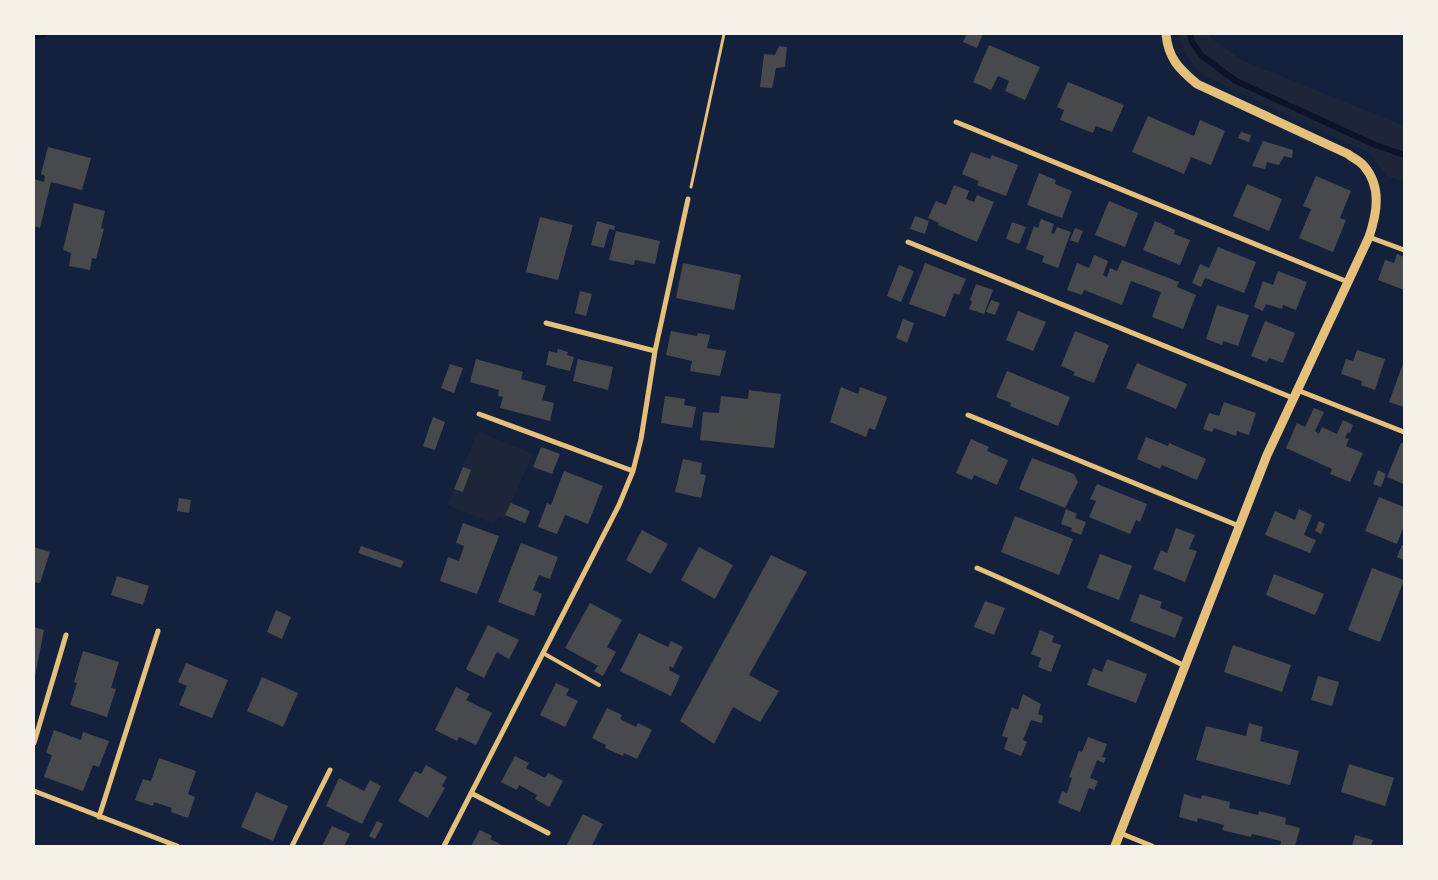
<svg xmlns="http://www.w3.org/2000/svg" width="1438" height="880" font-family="Karla,sans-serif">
	<rect width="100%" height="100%" fill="#14213d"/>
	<path fill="#1d2539" d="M1179 34H1209L1212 39 1242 60 1404 126V182L1387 176 1369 153 1203 75C1189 62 1183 52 1179 34Z
		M478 431 533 454 504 519 498 516 494 524 447 505 454 489 463 492 471 471 463 467Z"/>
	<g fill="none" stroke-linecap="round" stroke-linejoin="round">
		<path stroke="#0b132b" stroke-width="6" d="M1190 34 1192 42 1202 56 1236 81 1373 144 1404 155
			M34 36 44 34"/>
	</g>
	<path fill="#48494c" d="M967 34H983L977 48 963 42Z
		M989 45 1040 67 1025 100 1005 91 1009 81 998 76 991 90 973 82Z
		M779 46 787 47 785 67 776 68 772 88 760 87 764 54 775 55Z
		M1068 82 1124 105 1112 132 1096 126 1093 133 1060 120 1064 110 1057 107Z
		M1148 116 1194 136 1200 120 1225 131 1211 165 1191 157 1184 174 1132 152Z
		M1241 132 1251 135 1249 142 1238 138Z
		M1263 141 1293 150 1292 158 1284 156 1279 165 1267 162 1265 169 1252 166Z
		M48 147 91 158 82 190 51 182 40 228 34 226V179L44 182 45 176 41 174Z
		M971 152 990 159 992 155 1018 165 1006 196 977 185 979 181 962 174Z
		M1039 173 1056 180 1055 184 1072 191 1062 218 1027 205Z
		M1316 176 1351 191 1340 218 1346 220 1333 252 1299 238 1311 209 1303 206Z
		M1247 184 1282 199 1269 231 1233 216Z
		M954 185 969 191 966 199 974 202 977 195 994 202 977 242 938 225 939 223 928 218 936 201 946 205Z
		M1109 201 1138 213 1125 247 1095 235Z
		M74 203 105 211 101 228 104 229 96 259 92 258 90 270 69 266 71 253 63 250Z
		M915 216 929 221 925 234 910 229Z
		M540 217 573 225 558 280 526 272Z
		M1041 219 1054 224 1051 233 1054 234 1057 227 1071 232 1058 268 1042 262 1044 256 1026 249 1034 226 1038 228Z
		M597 221 615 226 614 230 609 229 604 248 591 245Z
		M1155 221 1175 230 1174 234 1190 240 1180 265 1143 250Z
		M1012 222 1026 227 1019 244 1006 239Z
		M1075 228 1083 231 1078 243 1070 240Z
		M616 231 660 241 655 264 635 260 634 265 609 260Z
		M1218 247 1256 262 1244 293 1205 278 1201 287 1192 283 1200 264 1209 268Z
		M1397 254 1404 257V290L1378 280 1385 260 1394 263Z
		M1094 255 1108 261 1103 275 1107 277 1110 268 1117 271 1122 260 1179 282 1177 287 1196 295 1183 329 1152 317 1161 292 1131 281 1122 305 1084 290 1082 295 1067 290 1077 263 1089 268Z
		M683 263 741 275 734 310 676 298Z
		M925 263 966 279 959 295 954 293 945 317 909 304Z
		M899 265 914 271 901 302 887 296Z
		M1278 271 1307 282 1296 310 1283 305 1282 309 1266 304 1263 311 1254 307 1263 281 1273 285Z
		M976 284 993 290 984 314 969 309 972 301 970 300Z
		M580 291 592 294 586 316 575 313Z
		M991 300 1000 303 995 315 986 312Z
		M1217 305 1249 315 1238 346 1223 341 1222 345 1206 339Z
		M1018 311 1046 322 1033 351 1006 340Z
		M903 319 914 323 907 343 896 338Z
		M1265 321 1295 333 1283 363 1269 358 1267 362 1251 356Z
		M671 331 697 336 698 333 710 335 707 348 726 351 720 376 690 371 692 361 666 355Z
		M1075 331 1109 345 1094 383 1073 375 1075 372 1061 366Z
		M558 349 568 352 567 355 574 357 570 371 546 365 549 351 557 353Z
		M1357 350 1385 359 1375 390 1361 385 1362 381 1341 374 1346 359 1353 361Z
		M476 359 523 372 521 379 546 386 542 400 554 403 550 421 500 408 503 397 498 396 499 390 470 382Z
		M578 359 613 367 608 390 573 381Z
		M1404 361V407L1389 402Z
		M1137 363 1187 384 1176 409 1126 388Z
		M450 364 463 368 454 393 441 388Z
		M1007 371 1070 397 1058 426 1010 406 1011 403 996 397Z
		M841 387 858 394 860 387 887 397 875 430 869 428 866 437 830 422Z
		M749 390 781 394 774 448 700 440 703 412 719 413 721 396 748 399Z
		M665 396 685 399 684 405 696 407 692 428 661 423Z
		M1224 402 1256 413 1249 435 1237 431 1236 436 1214 428 1212 432 1203 429 1209 413 1219 416Z
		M1314 408 1324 412 1315 431 1319 434 1322 427 1337 434 1343 420 1353 425 1350 433 1348 432 1345 438 1349 439 1346 446 1363 453 1350 482 1330 474 1332 469 1286 448 1297 423 1305 427Z
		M433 417 445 422 435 450 423 446Z
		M1146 437 1168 446 1169 443 1206 459 1197 480 1162 465 1160 469 1137 459Z
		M971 439 989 447 987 451 1008 460 997 485 974 475 972 480 956 473Z
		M1401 443 1404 444V484L1387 477Z
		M541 447 560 454 552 474 533 467Z
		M1032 458 1074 474 1078 482 1065 508 1019 489Z
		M683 459 702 463 700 474 706 475 701 498 675 492Z
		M463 467 471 470 463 492 454 489Z
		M1378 470 1386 474 1381 487 1373 484Z
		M564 471 603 486 588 524 565 515 557 534 538 527 547 503 551 505Z
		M1097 484 1147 504 1140 522 1136 520 1130 534 1089 517 1096 501 1090 499Z
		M1379 497 1404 507V526L1397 544 1365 531Z
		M179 498 191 500 189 513 177 511Z
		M511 503 530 511 525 523 505 515Z
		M1066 509 1077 514 1075 518 1086 522 1081 535 1071 531 1072 528 1061 524Z
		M1299 509 1312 515 1304 535 1316 540 1310 553 1265 535 1275 511 1295 520Z
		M1015 516 1073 539 1059 575 1001 552Z
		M1319 521 1325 524 1321 534 1315 531Z
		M463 523 499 536 477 594 440 581 448 557 459 561 464 546 456 543Z
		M1176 528 1195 535 1189 549 1197 551 1185 582 1153 569 1161 550 1167 553Z
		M642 530 668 544 651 574 626 560Z
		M521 543 558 557 550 579 539 575 533 590 542 594 534 616 498 602Z
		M1402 545 1404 546V560L1397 557Z
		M361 546 404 561 401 568 358 553Z
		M34 547 50 552 40 583 34 582Z
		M699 547 733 565 715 599 681 580Z
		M1100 554 1132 566 1119 600 1087 588Z
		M771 555 807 572 749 675 779 691 760 722 733 707 714 744 680 721Z
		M1372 568 1404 580 1380 642 1348 630Z
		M1274 574 1324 594 1315 615 1266 595Z
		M117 576 149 586 143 605 111 595Z
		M1140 594 1162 602 1160 608 1183 617 1175 638 1130 621Z
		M985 601 1005 608 994 635 974 627Z
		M590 603 622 620 607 647 616 652 603 676 594 671 598 666 565 648Z
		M276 610 291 617 282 639 267 632Z
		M488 625 519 640 509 659 497 652 484 678 466 669Z
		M34 627 44 630 35 676 34 675Z
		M1040 630 1054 636 1052 642 1061 645 1051 672 1038 667 1041 658 1031 654Z
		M639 633 668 647 671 641 683 647 673 668 670 666 669 670 680 676 671 696 620 671Z
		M1233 645 1291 665 1282 692 1224 672Z
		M83 651 119 662 111 688 116 689 107 717 70 705 77 683 74 682Z
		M1107 659 1147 674 1136 703 1087 685 1093 668 1102 672Z
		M186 663 228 680 212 718 179 705 187 686 178 682Z
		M1318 676 1339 682 1332 706 1311 700Z
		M262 677 298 693 283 727 247 711Z
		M556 683 569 689 566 695 578 701 565 727 540 715Z
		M456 687 470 694 466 700 492 713 476 745 459 737 457 741 435 730Z
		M1023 694 1041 704 1038 714 1043 716 1042 723 1031 720 1023 740 1027 742 1021 756 1004 749 1008 738 1002 736 1012 707 1018 710Z
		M607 708 622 715 620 719 636 727 638 723 652 730 637 759 624 753 623 756 605 748 606 745 592 738Z
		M1249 723 1263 727 1260 741 1299 751 1290 785 1196 760 1206 726 1246 736Z
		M54 730 81 740 83 732 109 741 99 767 93 765 83 791 44 777 52 755 46 753Z
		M1088 737 1107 744 1102 757 1106 758 1104 763 1097 760 1090 778 1098 781 1094 790 1089 788 1080 812 1058 803 1062 791 1067 793 1072 778 1069 777 1079 751 1082 752Z
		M515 756 529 763 526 768 545 778 548 773 563 781 549 807 535 799 537 795 519 785 517 790 501 782Z
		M159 758 196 771 188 794 195 797 188 818 171 812 172 808 154 802 153 806 135 800 143 779 151 781Z
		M1349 764 1394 778 1385 806 1341 792Z
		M426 765 447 777 442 786 445 788 428 818 398 801 415 771 421 774Z
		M339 778 364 791 370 780 381 786 362 824 326 806Z
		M256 792 288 806 273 841 241 827Z
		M1184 794 1201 799 1202 795 1230 802 1229 808 1258 815 1259 811 1286 818 1285 824 1300 828 1295 846H1280L1281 841 1252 834 1251 837 1222 830 1224 825 1198 818 1197 822 1179 817Z
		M583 814 603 824 592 845 595 846H566Z
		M377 821 383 824 375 839 369 836Z
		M332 826 350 834 344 846H322Z
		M480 830 492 836 490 839 504 846H471Z
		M1355 835 1373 840 1371 846H1352Z"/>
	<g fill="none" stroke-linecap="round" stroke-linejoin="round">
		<path stroke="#e5c07b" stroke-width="3" d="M691 187 724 34"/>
		<path stroke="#e5c07b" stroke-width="4" d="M543 653 599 685"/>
		<path stroke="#e5c07b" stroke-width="5" d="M956 122 1348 282
			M1369 237 1404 250
			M908 242 1293 398
			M546 323 655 351
			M1297 390 1404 432
			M479 414 633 471
			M968 415 1239 526
			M977 568C1047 598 1116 632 1185 666
			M34 743 66 635
			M34 791 177 846
			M471 793 548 833
			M99 817 158 631
			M1120 833 1152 846
			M292 846 330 770
			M444 846 619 505 633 471 641 439 655 351 688 199"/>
		<path stroke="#e5c07b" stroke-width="9" d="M1115 846 1267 455 1369 237C1377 213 1382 187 1364 166 1360 161 1353 158 1348 154L1197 84C1179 69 1168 58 1166 34"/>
	</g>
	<rect width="1438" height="880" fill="none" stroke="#f6f1e7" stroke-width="70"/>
</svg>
